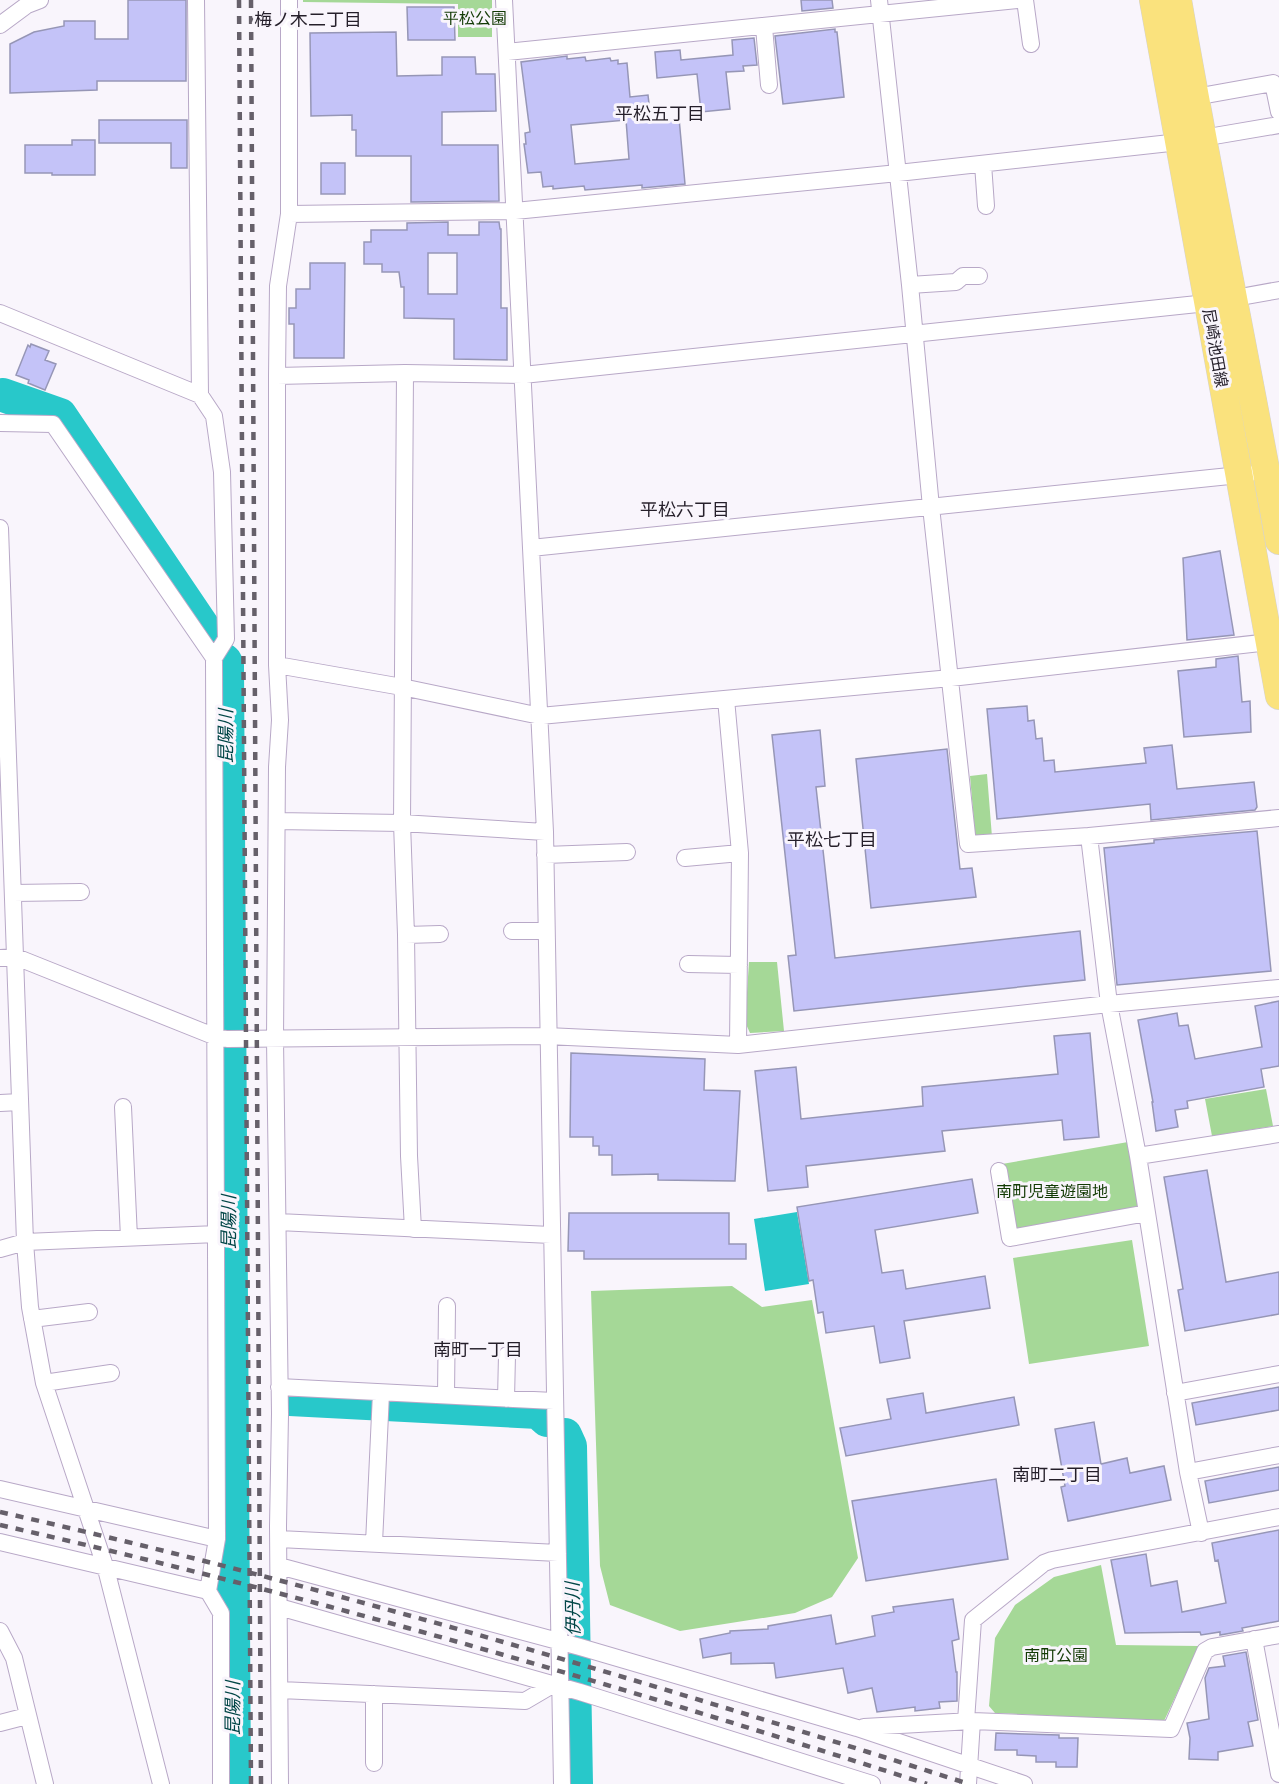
<svg xmlns="http://www.w3.org/2000/svg" width="1279" height="1784" font-family="Figtree,'Noto Sans JP',sans-serif">
	<rect width="100%" height="100%" fill="#f9f5fc"/>
	<path fill="#a5d897" d="M303 0H492V37H458V4L303 2Z
		M987 774 992 837 978 838 975 834 970 776Z
		M749 962H777L784 1031 750 1033 745 1022Z
		M1266 1089 1273 1126 1212 1136 1205 1099Z
		M1128 1142 1139 1205 1136 1210 1018 1233 1002 1164Z
		M1132 1240 1149 1346 1029 1364 1013 1258Z
		M732 1286 762 1307 812 1300 858 1558 832 1597 795 1613 680 1631 610 1605 600 1566 591 1291Z
		M1101 1565 1116 1645 1199 1646 1164 1721 995 1713 989 1706 995 1638 1015 1605 1054 1577Z"/>
	<path fill="#28c8ca" d="M797 1212 809 1284 765 1291 754 1219Z"/>
	<g fill="none" stroke-linecap="round" stroke-linejoin="round">
		<path stroke="#28c8ca" stroke-width="34" d="M3 395 60 415 212 640
			M225 661 227 665 234 1784
			M290 1399 538 1412 547 1420
			M565 1435 570 1446 576 1784"/>
	</g>
	<path fill="#c4c3f8" stroke="#9696b6" stroke-width="1.5" fill-rule="evenodd" d="M128 0H186V81H97V90L10 93V44L34 32 64 26V21H95V39H128Z
		M801 0H832L833 8 802 11Z
		M407 7H454L455 40H408Z
		M835 29V32H837L844 97 783 104 775 36Z
		M396 32 397 76 442 75V57H475L476 74H495L496 111 442 112V145H498L499 201 411 202V156H356V130H352V115L311 116 310 33Z
		M754 38 757 65 743 66 744 71 726 72 730 109 701 112 697 74 657 78 655 52 680 50 681 60 733 55 732 40Z
		M567 56V59L585 57 586 61 610 58 611 61 618 60V64L627 63 630 97 648 95 651 121 679 118 685 184 642 188V185L585 190 584 186 553 189V186L543 187 541 172 528 173 524 144H526L525 133 530 132 521 62ZM626 120 629 159 575 164 571 125Z
		M99 120H187V168H171V143H99Z
		M72 140H95V175H52V173H25V145H72Z
		M321 163H345V194H321Z
		M448 222V235H479V222H499L500 229H501V308H507V360L454 359V319L404 318V287H401L399 272H382V264H364V242H371V230H407V223ZM428 253H457V294H428Z
		M310 263H345L344 358H294V324H289V308H296V289H310Z
		M31 344 49 351 45 360 56 364 45 390 28 383 29 380 16 375 28 345 30 347Z
		M1220 551 1234 635 1187 640 1183 558Z
		M1238 656 1242 702 1250 701 1251 732 1184 737 1178 671 1216 667V659Z
		M1027 706 1028 721 1034 720 1036 739 1042 738 1044 761 1054 760 1055 772 1146 763 1144 748 1172 745 1177 789 1254 782 1257 807 1255 810 1151 820 1150 804 997 819 987 709Z
		M820 730 825 786 816 787 835 958 1080 931 1085 980 794 1011 788 956 796 955 772 735Z
		M947 749 960 869 972 868 976 897 871 908 856 759Z
		M1257 831 1271 971 1117 985 1104 848 1154 843V840Z
		M1279 1001V1066L1261 1069 1264 1087 1187 1101 1188 1108 1175 1110 1178 1127 1156 1131 1152 1102H1153L1138 1020 1177 1013 1179 1026 1188 1025 1195 1059 1262 1047 1255 1006Z
		M1090 1033 1099 1137 1064 1140 1062 1120 942 1131 945 1151 806 1166 808 1187 768 1191 755 1071 796 1067 801 1119 923 1106 922 1087 1058 1074 1054 1036Z
		M571 1053 705 1059 704 1090 740 1091 735 1181 658 1180V1174L612 1175V1155H599V1146H593V1137H570Z
		M1207 1170 1226 1282 1279 1272V1314L1185 1331 1178 1290 1183 1289 1164 1177Z
		M972 1179 978 1213 875 1230 882 1273 903 1270 906 1289 985 1276 990 1308 904 1321 910 1358 880 1363 874 1326 826 1333 823 1312 818 1313 813 1280 809 1281 797 1207Z
		M569 1213H729V1244H746V1259H584V1251H568Z
		M1279 1387V1410L1196 1425 1192 1403Z
		M923 1393 926 1413 1014 1397 1019 1425 846 1456 840 1428 891 1419 887 1399Z
		M1094 1422 1101 1464 1127 1458 1130 1473 1164 1466 1171 1500 1068 1521 1061 1487 1065 1486 1055 1429Z
		M1279 1467V1490L1209 1503 1205 1481Z
		M996 1479 1008 1559 866 1581 852 1501Z
		M1279 1530V1621L1242 1628 1243 1631 1220 1635V1632L1201 1635 1200 1632 1125 1633 1111 1560 1146 1554 1151 1586 1177 1581 1182 1612 1226 1603 1218 1560 1215 1561 1212 1543Z
		M953 1599 959 1639 952 1641 956 1672H957V1701L939 1702 940 1708 915 1711V1707L877 1712 872 1688 848 1693 843 1668 776 1678 774 1663 731 1664V1653L703 1658 700 1639 730 1633V1631L768 1629V1626L831 1615 836 1644 875 1636 872 1616 894 1612 893 1607Z
		M1246 1652 1258 1720 1248 1722 1253 1746 1218 1752V1760L1189 1759 1190 1738 1187 1723 1209 1719 1205 1678 1209 1668 1225 1666 1223 1656Z
		M996 1733 1059 1735V1738H1078L1077 1767H1056V1762H1036V1756L1017 1755V1750H995Z"/>
	<g fill="none" stroke-linecap="round" stroke-linejoin="round">
		<g stroke="#b8a8c7" stroke-width="18">
			<path id="minor" d="M196 0 200 395 214 416 222 472 226 639 214 658 217 1539 208 1591 221 1613V1784
				M504 0 545 832 562 1784
				M879 0 910 285 931 507 968 844 1089 836 1279 818
				M1025 0 1031 44
				M0 25 27 5 40 0
				M764 27 769 85
				M507 52 1017 0
				M1195 97 1273 83 1279 112
				M983 164 986 206
				M289 214 515 211 898 173 1179 142 1279 125
				M910 285 956 282 963 276H979
				M0 313 200 395
				M405 373 402 823 406 935 409 1156 413 1229
				M277 376 405 373 523 375 1207 303 1279 290
				M0 423 53 424 214 658
				M0 528 25 1242 30 1307 44 1383 106 1569 161 1784
				M531 548 1249 474
				M277 665 402 687 540 716 951 678 1278 641
				M726 699 740 853 738 1045
				M277 821 402 823 545 832
				M1089 836 1109 1004 1138 1156 1188 1472 1201 1533
				M545 855 627 852
				M685 858 740 853
				M13 893 81 892
				M512 931H546
				M406 935 440 934
				M0 958 16 957 216 1037 227 1039 547 1036 738 1045 1109 1004 1279 988
				M688 964 739 965
				M0 1103 20 1102
				M123 1107 129 1238
				M1138 1156 1279 1134
				M999 1171 1010 1238 1147 1213
				M278 1222 551 1235
				M0 1249 25 1242 217 1234
				M32 1319 89 1312
				M44 1383 111 1373
				M279 1387 554 1401
				M1175 1393 1279 1374
				M446 1395 447 1306
				M506 1399 507 1355
				M1188 1472 1279 1455
				M0 1489 217 1539
				M279 1539 558 1553
				M0 1542 208 1591
				M374 1543 381 1393
				M279 1566 580 1647 857 1728 1024 1784
				M279 1607 580 1692 872 1784
				M0 1631 14 1658 45 1784
				M1254 1639 1279 1774
				M280 1690 525 1701 554 1684
				M966 1721 973 1620 1044 1563 1052 1560 1279 1517
				M0 1723 27 1716
				M864 1727 972 1721 1171 1729 1205 1651 1212 1647 1279 1635
				M374 1763V1694
				M280 1784 278 1526 280 1414 275 1039 277 767 280 720 277 665V376L278 286 289 214V0
				M968 1784 972 1721"/>
		</g>
		<g stroke="#d3d2d4" stroke-width="28">
			<path id="primary" d="M1153 0 1279 696
				M1178 0C1209 181 1247 360 1279 541"/>
		</g>
		<use href="#minor" stroke="#fff" stroke-width="16"/>
		<use href="#primary" stroke="#fae27d" stroke-width="27"/>
		<path stroke="#66606a" stroke-width="4.5" stroke-dasharray="8 8" stroke-linecap="butt" d="M239 0 251 1784
			M251 0 261 1784
			M0 1512C328 1586 649 1682 969 1784
			M0 1525C313 1596 622 1686 927 1784"/>
	</g>
	<g text-anchor="middle" dominant-baseline="central" stroke-width="6" stroke-linejoin="round" paint-order="stroke">
		<g font-size="16" fill="#123a04" stroke="#f9f5fc">
			<text x="475" y="18">平松公園</text>
			<text x="1052" y="1191">南町児童遊園地</text>
			<text x="1056" y="1655">南町公園</text>
		</g>
		<g font-size="16" fill="#251f2a" stroke="#f9f5fc">
			<text transform="translate(1215 348) rotate(80)">尼崎池田線</text>
		</g>
		<g font-size="18" fill="#251f2a" stroke="#f9f5fc">
			<text x="308" y="20">梅ノ木二丁目</text>
			<text x="660" y="114">平松五丁目</text>
			<text x="685" y="510">平松六丁目</text>
			<text x="832" y="840">平松七丁目</text>
			<text x="478" y="1350">南町一丁目</text>
			<text x="1057" y="1475">南町二丁目</text>
		</g>
		<g font-size="18" font-style="italic" fill="#004546" stroke="#f9f5fc">
			<text transform="translate(226 736) rotate(-90)">昆陽川</text>
			<text transform="translate(229 1222) rotate(-90)">昆陽川</text>
			<text transform="translate(573 1609) rotate(-91)">伊丹川</text>
			<text transform="translate(233 1708) rotate(-90)">昆陽川</text>
		</g>
	</g>
</svg>
